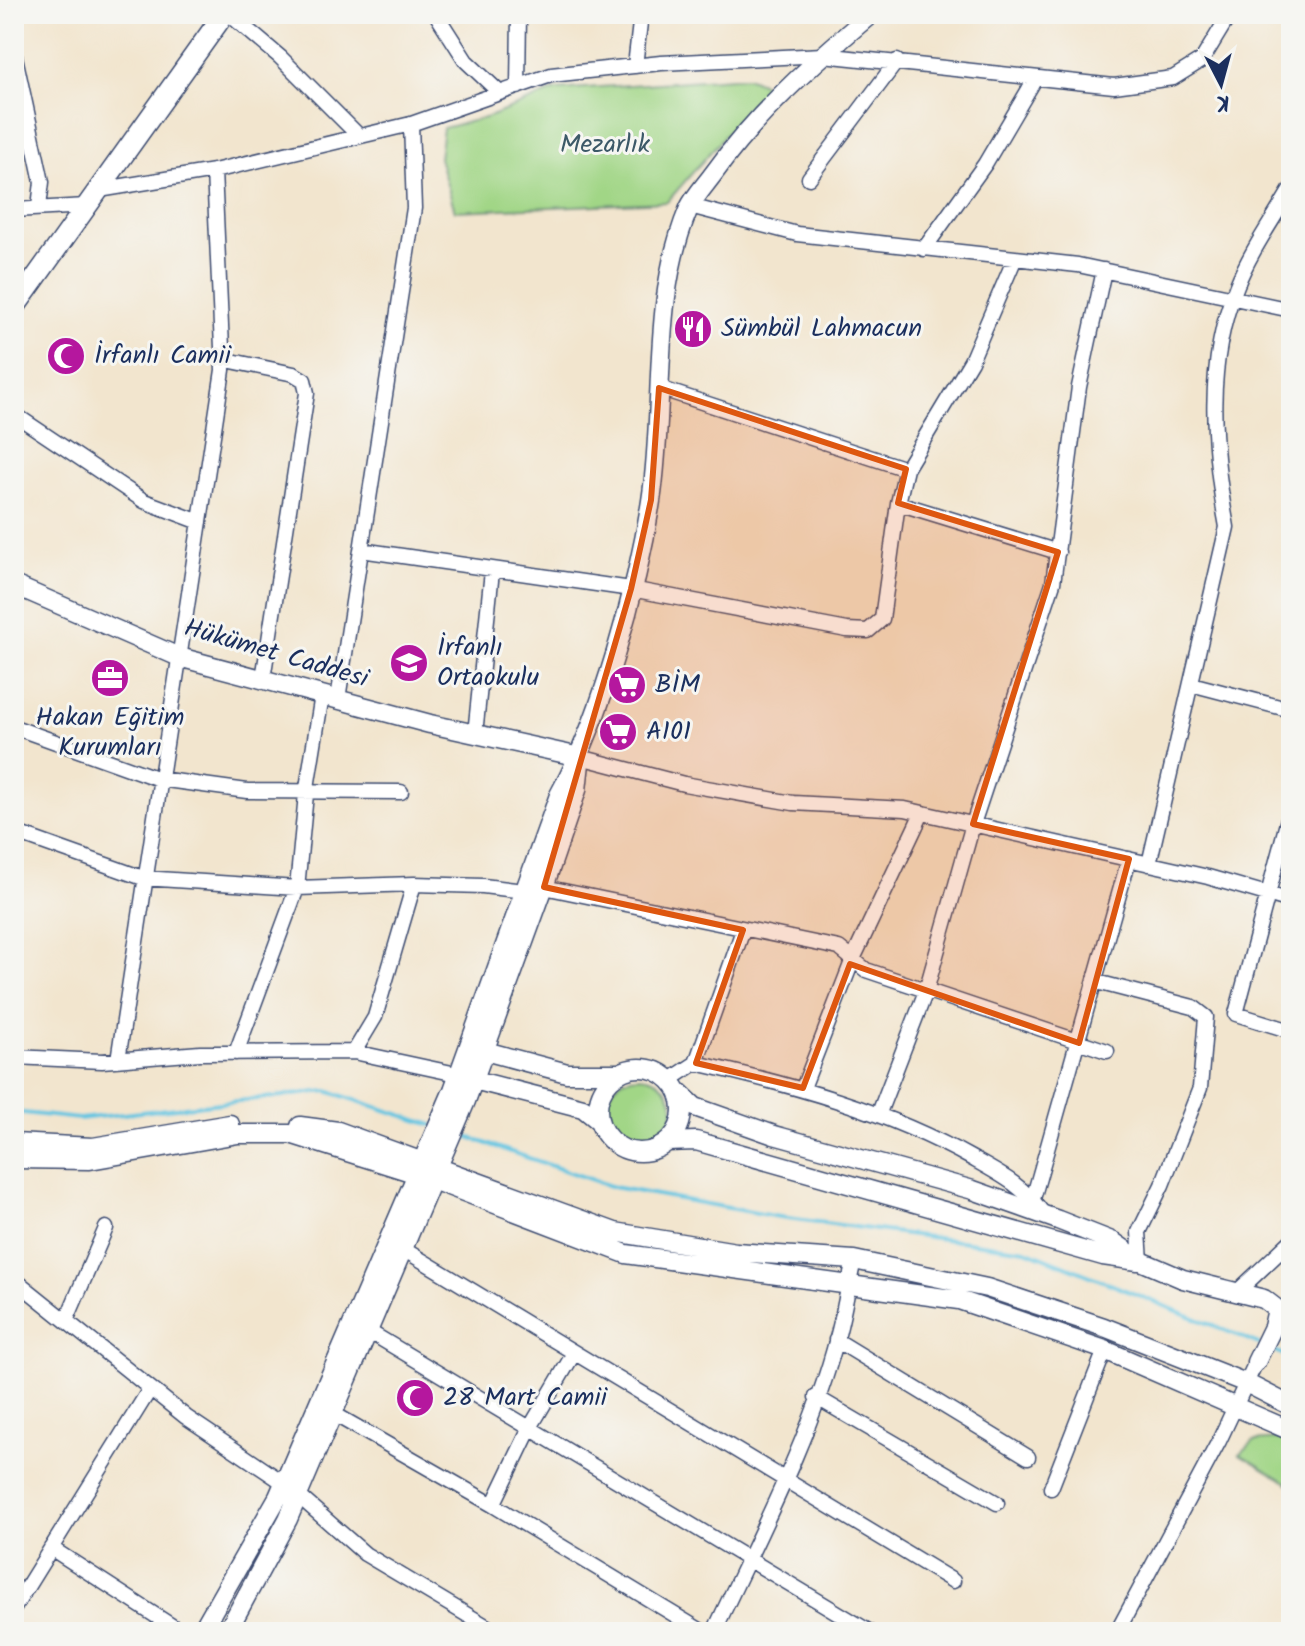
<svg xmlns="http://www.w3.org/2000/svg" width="1305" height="1646" font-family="Kalam,sans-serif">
	<rect width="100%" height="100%" fill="#f6f6f2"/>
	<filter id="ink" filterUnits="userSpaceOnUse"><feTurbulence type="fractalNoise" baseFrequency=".0125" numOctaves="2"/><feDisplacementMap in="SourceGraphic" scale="16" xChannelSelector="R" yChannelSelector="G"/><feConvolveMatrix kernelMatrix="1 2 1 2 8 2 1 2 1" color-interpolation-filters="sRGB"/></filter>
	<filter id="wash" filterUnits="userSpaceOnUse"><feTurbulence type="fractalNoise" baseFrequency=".006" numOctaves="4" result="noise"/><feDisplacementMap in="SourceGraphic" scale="32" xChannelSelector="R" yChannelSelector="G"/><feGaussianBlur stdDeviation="1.8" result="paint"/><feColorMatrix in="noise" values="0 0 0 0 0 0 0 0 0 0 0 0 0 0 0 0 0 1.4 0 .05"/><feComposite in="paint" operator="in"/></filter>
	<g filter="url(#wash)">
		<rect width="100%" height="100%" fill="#f2e5ce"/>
		<path fill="#a1d686" stroke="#5e8272" stroke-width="2" d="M747 77 768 86 667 202 455 211 439 158 443 128 489 117 556 90Z
			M605 1110a34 34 0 1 1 68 0a34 34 0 1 1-68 0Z
			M1279 1439 1291 1443V1485L1240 1454 1254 1441Z"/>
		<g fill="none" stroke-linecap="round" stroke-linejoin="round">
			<path stroke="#63c5e1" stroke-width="4" d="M14 1112 79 1119 327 1091 432 1125
				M459 1134 613 1187 773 1216 1026 1250 1259 1344
				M1270 1349 1291 1358"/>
		</g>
	</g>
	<g filter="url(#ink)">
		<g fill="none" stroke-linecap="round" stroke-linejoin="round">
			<g stroke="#3b4a6f" stroke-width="17">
				<path id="minor" d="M229 14 280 57 359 136
					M436 14 466 61 500 93
					M14 52 42 182 39 207
					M635 66 641 14
					M518 87 519 14
					M809 178 897 61
					M99 190 214 171 411 124 551 75 661 63 823 55 1114 86 1173 78 1202 60 1230 14
					M690 206 797 234 1078 265 1291 310
					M14 210 87 206
					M924 249 985 164 1035 79
					M222 359 294 374 304 380 307 393 263 679
					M659 388 906 469
					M14 414 144 501 200 522
					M898 503 1058 552
					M361 550 631 589 847 630 868 631 882 619 898 503 906 469 971 361 1015 258
					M1191 684 1291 710
					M338 699 414 208 411 124
					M14 727 159 779 247 791 401 792
					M475 734 492 571
					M580 757 684 784 793 803 905 809 1208 877 1291 901
					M1291 808 1236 1014 1291 1031
					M14 832 143 878 297 888 414 884 483 886 524 891
					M1149 864 1227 527C1212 446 1205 363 1237 285 1250 252 1273 220 1291 189
					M544 887 839 948 866 970 1107 1051
					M1097 982 1193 1007 1206 1017 1200 1088 1162 1185 1139 1232 1141 1261
					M354 1052 375 1017 414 884
					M236 1053 297 888 306 794 322 695
					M14 1057 102 1061 200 1053 354 1052 466 1076
					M118 1060 223 370 214 171
					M696 1063C793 1085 886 1110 973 1159 1002 1175 1025 1187 1044 1215
					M670 1080 696 1063 743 930
					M803 1088 853 959 922 813
					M879 1113 926 991 973 824 1053 583 1079 387 1104 270
					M1033 1199 1129 859
					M403 1249 953 1581
					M14 1279 186 1417 284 1483 365 1554 496 1632
					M1237 1292 1291 1241
					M66 1321 106 1228
					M368 1331 870 1632
					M836 1340 1028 1457
					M816 1397 997 1503
					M334 1414 493 1505 703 1632
					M1051 1488 1105 1350
					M493 1505 531 1426 574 1353
					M51 1548 181 1632
					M14 1608 150 1389
					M714 1632C756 1541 812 1435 837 1338 844 1313 848 1286 854 1260
					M1117 1632 1219 1441 1256 1362"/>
			</g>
			<g stroke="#3b4a6f" stroke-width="21">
				<path id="tertiary" d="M14 585 179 657 430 724 580 757
					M485 1051 567 1073H619
					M598 1110a42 42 0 1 1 84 0a42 42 0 1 1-84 0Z
					M474 1080 583 1108 599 1121
					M678 1091 695 1107 774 1135 973 1190 1058 1220 1114 1242 1141 1261 1183 1279 1264 1299 1277 1309 1273 1327 1256 1362
					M300 1126 338 1131 615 1232 736 1252 854 1260 987 1288 1104 1327 1246 1383 1291 1406
					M667 1142 696 1141 1103 1256 1138 1261
					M14 1143 93 1147 230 1124
					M14 1159 90 1160 238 1134H290L417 1174 626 1254 959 1300 1105 1350 1291 1431
					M201 1632 278 1497 453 1090 559 795C602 718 637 589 651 501 666 404 650 300 689 208 695 196 706 184 714 173 757 113 814 62 871 14
					M227 1632 288 1519 466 1101 544 887 577 790 580 763"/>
			</g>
			<g stroke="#3b4a6f" stroke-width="23">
				<path id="secondary" d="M14 308 224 14"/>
			</g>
			<use href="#minor" stroke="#fff" stroke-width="14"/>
			<use href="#tertiary" stroke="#fff" stroke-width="18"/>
			<use href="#secondary" stroke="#fff" stroke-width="20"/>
		</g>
	</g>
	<path fill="#de5710" fill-opacity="0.2" stroke="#de5710" stroke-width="6" stroke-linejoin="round" d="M659 388 906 469 898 503 1058 552 973 824 1129 859 1079 1043 850 964 803 1088 696 1063 743 930 544 887 631 589 651 500Z"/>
	<defs>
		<g id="restaurant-disc" transform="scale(2)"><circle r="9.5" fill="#b5179e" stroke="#f6f6f2"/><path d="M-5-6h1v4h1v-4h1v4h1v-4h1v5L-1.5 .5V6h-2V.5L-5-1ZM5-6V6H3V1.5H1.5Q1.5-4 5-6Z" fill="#fff"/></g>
		<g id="mosque-disc" transform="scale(2)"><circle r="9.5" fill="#b5179e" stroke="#f6f6f2"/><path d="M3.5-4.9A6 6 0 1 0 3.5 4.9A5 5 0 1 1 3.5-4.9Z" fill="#fff"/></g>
		<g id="school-disc" transform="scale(2)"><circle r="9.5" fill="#b5179e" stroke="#f6f6f2"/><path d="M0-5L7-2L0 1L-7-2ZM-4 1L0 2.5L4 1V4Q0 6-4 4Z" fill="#fff"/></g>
		<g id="office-disc" transform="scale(2)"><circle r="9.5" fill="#b5179e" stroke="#f6f6f2"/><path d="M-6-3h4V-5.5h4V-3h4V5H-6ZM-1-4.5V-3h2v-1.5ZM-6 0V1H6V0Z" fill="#fff"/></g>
		<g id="supermarket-disc" transform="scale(2)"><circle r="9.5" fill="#b5179e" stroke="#f6f6f2"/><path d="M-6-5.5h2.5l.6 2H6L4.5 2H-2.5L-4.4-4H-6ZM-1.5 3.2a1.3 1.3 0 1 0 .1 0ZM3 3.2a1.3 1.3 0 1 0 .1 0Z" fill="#fff"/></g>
	</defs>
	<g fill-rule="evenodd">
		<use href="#restaurant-disc" x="693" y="329"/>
		<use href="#mosque-disc" x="66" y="356"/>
		<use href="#school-disc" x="409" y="663"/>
		<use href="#office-disc" x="110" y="678"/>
		<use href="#supermarket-disc" x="627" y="685"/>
		<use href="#supermarket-disc" x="618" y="732"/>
		<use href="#mosque-disc" x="415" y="1398"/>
	</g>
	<g text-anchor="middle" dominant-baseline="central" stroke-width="6" stroke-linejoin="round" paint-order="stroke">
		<g font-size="26" fill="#3c5968" stroke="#f6f6f2">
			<text x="605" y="145">Mezarlık</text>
		</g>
		<g font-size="26" fill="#1b2f5e" stroke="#f6f6f2" text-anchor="start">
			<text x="721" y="329">Sümbül Lahmacun</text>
			<text x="94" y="356">İrfanlı Camii</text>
			<text x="437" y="648">İrfanlı<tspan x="437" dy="30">Ortaokulu</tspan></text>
			<text x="655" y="685">BİM</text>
			<text x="110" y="718" text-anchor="middle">Hakan Eğitim<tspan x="110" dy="30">Kurumları</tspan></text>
			<text x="646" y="732">A101</text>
			<text x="443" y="1398">28 Mart Camii</text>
		</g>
		<g font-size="26" fill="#1b2f5e" stroke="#f6f6f2">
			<text transform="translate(276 654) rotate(16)">Hükümet Caddesi</text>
		</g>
	</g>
	<rect width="1305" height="1646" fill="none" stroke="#f6f6f2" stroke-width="48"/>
	<g transform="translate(1221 84) rotate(174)" stroke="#f6f6f2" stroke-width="6" paint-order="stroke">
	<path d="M0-6L14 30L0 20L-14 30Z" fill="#1b2f5e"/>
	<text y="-12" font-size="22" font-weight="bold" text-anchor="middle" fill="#1b2f5e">K</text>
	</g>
</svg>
